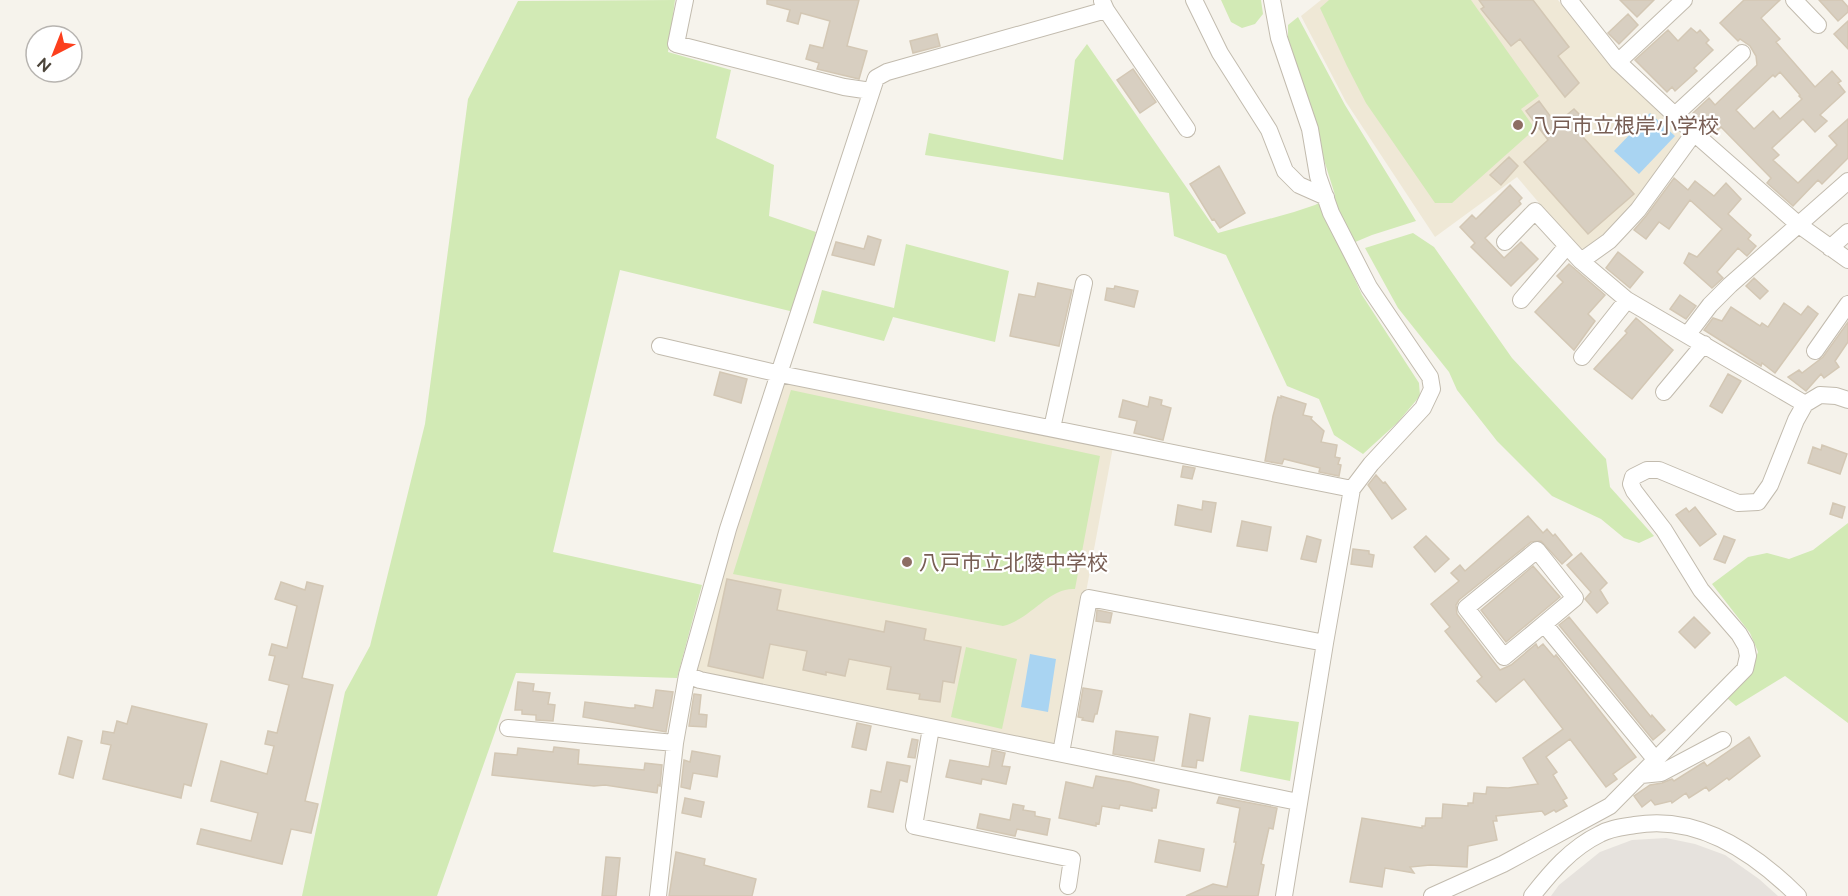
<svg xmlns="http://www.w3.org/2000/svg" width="1848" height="896" font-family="Raleway,'Noto Sans JP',sans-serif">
	<rect width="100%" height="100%" fill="#f6f3ec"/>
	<path fill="#e6e2dd" d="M1666 838 1695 844 1725 855 1759 879 1778 896H1551L1559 885 1600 852 1632 840Z"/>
	<path fill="#efe8d6" d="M1321 0H1558L1608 63 1684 134 1628 211 1599 242 1579 250 1517 177 1435 237 1346 102 1301 16Z
		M786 379 1113 447 1058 743 1052 747 692 671 781 383Z"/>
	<path fill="#d2eab5" d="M675 0 668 52 731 70 716 138 774 165 769 216 816 232 794 312 620 270 553 552 702 585 677 678 516 673 437 896H302L345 692 370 646 425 424 468 99 518 1Z
		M1221 0H1261L1263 14 1255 24 1242 28 1231 22Z
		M1329 0H1471L1539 96 1521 109 1535 129 1452 203H1435L1366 103 1347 66 1320 8Z
		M1298 17 1345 105 1416 221 1372 235 1341 248 1362 295 1419 383 1420 396 1397 423 1363 454 1334 435 1319 399 1287 386 1226 255 1174 236 1169 193 925 155 929 133 1063 160 1075 60 1087 44 1218 233 1294 212 1315 205 1335 195 1324 160 1317 127 1288 46V25Z
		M1413 233 1434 247 1512 358 1606 459 1610 487 1654 536 1639 543 1624 538 1601 519 1552 496 1497 441 1457 390 1449 372 1398 308 1365 248Z
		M906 244 1009 271 995 342 893 317 884 341 813 323 822 290 894 308Z
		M791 390 1100 456 1075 589C1049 587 1031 619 1003 626L733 574Z
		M1848 523V723L1785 676 1736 706 1727 698 1750 674 1758 652 1750 633 1712 584 1748 557 1767 553 1789 559 1813 550Z
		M966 647 1017 659 1002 729 951 717Z
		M1249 715 1299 722 1290 781 1240 771Z"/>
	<path fill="#a9d4f2" d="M1650 113 1675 136 1639 174 1614 151Z
		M1030 654 1056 659 1048 712 1021 707Z"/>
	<path fill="#d8cfc1" stroke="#d3c7b4" stroke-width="1.5" fill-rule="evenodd" d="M767 0H859L847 46 867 51 859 79 817 69 819 63 806 59 810 45 823 48 830 21 801 13 798 24 787 21 790 10 767 4Z
		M1479 0H1533L1569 47 1558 56 1579 83 1565 97 1520 39 1511 46 1481 9 1484 7Z
		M1620 0H1654L1637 17Z
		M1744 0H1780L1761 18 1780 39 1776 42 1815 87 1832 71 1841 81 1838 83 1845 92 1820 115 1827 121 1815 132 1803 119 1772 148 1779 155 1773 160 1798 183 1837 145 1829 136 1848 119V158L1822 184 1818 180 1793 206 1767 183 1771 178 1721 127 1718 130 1707 119 1702 123 1693 113 1709 98 1715 105 1757 65 1756 56 1750 46 1740 39 1738 41 1720 23ZM1780 72 1800 95 1799 96 1802 99 1780 119 1773 111 1754 129 1736 110 1773 75 1775 77Z
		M1819 0H1842L1848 7V12L1838 21Z
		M1628 14 1638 25 1619 44 1608 33Z
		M1848 21V49L1834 34Z
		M1691 28 1697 33 1700 30 1709 40 1706 43 1713 50 1694 68 1697 71 1675 91 1672 87 1667 92 1635 60 1668 30 1678 41Z
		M937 34 940 46 913 53 910 41Z
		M1133 69 1156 102 1140 113 1117 80Z
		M1539 101 1556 124 1574 109 1584 119 1574 127 1634 194 1588 234 1524 162 1548 140 1526 111Z
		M1509 157 1518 166 1501 185 1490 175Z
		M1219 166 1245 213 1220 228 1214 219 1212 220 1190 184Z
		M1674 178 1688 190 1695 181 1714 196 1726 183 1741 199 1728 214 1751 235 1748 239 1756 246 1747 256 1738 248 1717 272 1723 278 1712 288 1684 263 1689 253 1697 257 1722 229 1690 200 1669 229 1659 222 1646 239 1634 230 1646 216Z
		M1510 185 1522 198 1519 201 1521 204 1485 238 1504 258 1521 242 1538 259 1511 286 1471 247 1475 243 1460 227 1472 215 1476 219Z
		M868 236 881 240 874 265 832 255 836 242 864 249Z
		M1618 252 1643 272 1630 288 1606 268Z
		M1569 264 1605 295 1588 314 1595 321 1574 350 1535 312 1563 282 1557 276Z
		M1754 278 1768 291 1760 299 1746 286Z
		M1038 283 1072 290 1059 346 1010 336 1019 294 1035 297Z
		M1115 286 1138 291 1134 307 1105 300 1107 288 1114 289Z
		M1680 295 1696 306 1686 319 1670 309Z
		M1784 303 1801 315 1808 306 1818 314 1775 373 1762 363 1761 366 1704 330 1713 318 1722 321 1731 307 1760 326 1762 323 1768 327Z
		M1636 318 1673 350 1632 399 1594 369 1627 333 1625 331Z
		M1848 322V342L1835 361 1839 367 1824 378 1821 374 1806 391 1788 377 1799 370 1802 373 1823 357Z
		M720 372 747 379 741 403 714 395Z
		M1728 374 1741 381 1722 413 1710 406Z
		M1281 396 1306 404 1303 415 1312 417 1311 419 1324 431 1321 442 1337 445 1335 457 1340 458 1338 464 1341 465 1339 476 1319 472 1320 468 1284 459 1282 464 1265 461 1273 416 1278 397 1281 398Z
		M1150 397 1162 400 1161 405 1171 408 1163 440 1134 433 1137 421 1119 417 1123 400 1148 407Z
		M1822 445 1847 454 1840 474 1808 463 1813 447 1821 450Z
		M1183 466 1195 468 1192 479 1181 477Z
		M1376 475 1383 483 1385 482 1406 509 1392 519 1368 485Z
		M1203 501 1216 503 1211 532 1175 525 1178 505 1202 510Z
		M1833 503 1845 507 1842 518 1830 514Z
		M1695 507 1716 534 1700 546 1676 515 1686 508 1689 512Z
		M1528 516 1543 533 1547 529 1553 536 1555 534 1572 555 1562 564 1541 541 1531 542 1459 600 1456 605 1457 614 1500 670 1511 665 1536 644 1538 648 1543 644 1554 657 1556 655 1636 757 1613 774 1617 779 1606 787 1570 739 1546 757 1557 772 1553 775 1567 798 1563 800 1567 806 1556 812 1554 810 1545 815 1542 811 1496 816 1497 821H1493L1497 840 1468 846 1467 867 1430 865 1410 867 1414 873 1385 868 1382 887 1350 882 1362 818 1422 828V826H1425L1426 818H1442L1443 804 1468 806V803H1473L1474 793 1486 794 1487 787 1508 788 1538 784 1523 758 1563 729 1524 679 1496 702 1477 681 1482 677 1445 631 1450 627 1431 604 1459 581 1451 573 1460 565 1465 571Z
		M1242 521 1271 527 1267 551 1237 546Z
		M1307 536 1321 540 1316 562 1301 559Z
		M1426 536 1449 559 1435 572 1414 547Z
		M1724 536 1735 540 1725 563 1714 559Z
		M1353 549 1369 551V554L1374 555 1372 567 1351 564Z
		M1581 553 1607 583 1600 590 1608 603 1597 613 1585 599 1591 592 1567 565Z
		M1533 566 1560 597 1506 642 1481 610Z
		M727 579 781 590 777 610 884 632 886 621 926 629 924 640 961 647 954 683 943 681 940 702 919 699 920 694 887 689 891 667 849 659 845 676 826 672V675L803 670 807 651 770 644 763 678 708 666Z
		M281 582 305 590 307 582 323 586 302 678 333 685 305 801 318 804 311 833 291 829 282 864 197 844 201 829 251 841 258 813 211 801 221 761 267 774 274 746 265 744 268 731 277 733 289 685 269 680 275 656 269 655 272 644 287 648 297 606 275 599Z
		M1097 610 1112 613 1110 623 1096 621Z
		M1569 617 1651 717 1652 715 1665 730 1653 740 1559 625Z
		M1694 617 1710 633 1695 648 1679 632Z
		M518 682 534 684 533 691 550 693 548 704 555 705 553 721 536 720V715L522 714V710H515Z
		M1083 688 1102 691 1097 714H1095L1093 722 1082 720 1083 718 1078 717Z
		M656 690 673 692 666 732 583 717 585 702 630 708H635V705L653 708Z
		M694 694 701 695 699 714 707 715 706 727 689 726Z
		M132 706 207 724 191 786 184 784 181 798 103 779 111 745 101 743 103 731 114 733 117 721 127 724Z
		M1190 714 1210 718 1203 761 1197 760 1196 768 1182 766Z
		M857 723 871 726 866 750 852 747Z
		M1116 731 1158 737 1154 761 1113 754Z
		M68 737 82 741 73 778 59 774Z
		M1749 737 1760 756 1729 780 1727 778 1709 791 1706 787 1689 798 1686 793 1672 803 1671 801 1655 805 1651 800 1642 807 1634 796 1650 785 1662 783 1672 779 1674 781 1704 762 1707 766Z
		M912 739 918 740 915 758 908 757Z
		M554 747 579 750 578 764 644 770 645 763 662 765 660 786 658 785 657 793 605 785 594 786 492 775 495 753 517 755 518 748 553 752Z
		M992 750 1005 753 1002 766 1010 767 1006 784 982 779 981 784 946 777 950 760 989 767Z
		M692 751 720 756 717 777 693 773 690 789 681 787 684 760 690 762Z
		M887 762 910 766 907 782 900 780 893 812 868 807 871 790 881 792Z
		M1096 776 1130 782 1159 790 1156 808H1152V811L1120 805 1119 809 1102 806 1099 824 1096 823V826L1059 818 1066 782 1093 788Z
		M1219 797 1277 808 1273 829 1269 828 1261 864 1264 865 1258 896H1186L1213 884 1227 887 1236 842H1234L1240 808 1217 803Z
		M685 798 704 802 701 817 682 813Z
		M1013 804 1024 806 1023 810 1035 812V816L1050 819 1047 835 1017 829 1015 836 977 828 980 814 1010 820Z
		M1159 840 1204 849 1200 871 1155 862Z
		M676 852 705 859 704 865 756 879 752 896H669Z
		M606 857 620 858 616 896H602Z"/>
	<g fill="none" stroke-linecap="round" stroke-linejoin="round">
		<g stroke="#c2bbae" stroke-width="18">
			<path id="street" d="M685 0 676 44 844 87 871 91
				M1194 0 1220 53 1269 130 1285 171 1299 185 1326 197
				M1272 0 1279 38 1310 129 1318 176 1331 213 1369 287 1430 377 1432 389 1423 408 1371 464 1352 489 1325 643 1284 896
				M1569 0 1618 62 1694 133 1799 225 1848 260
				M1794 0 1818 25
				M1102 1 1106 10 1187 129
				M1618 62 1684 0
				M1675 115 1742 53
				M1505 242 1535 211 1581 261 1627 300 1805 404
				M1830 248 1848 232
				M1581 261 1609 241 1638 210 1694 133
				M1521 300 1567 246
				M1688 334 1710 305 1730 285 1848 181
				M660 346 780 374 1352 489
				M1815 351 1848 304
				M1582 357 1627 300
				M1664 392 1704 344
				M1052 428 1084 283
				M1544 624 1504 657 1466 608 1537 550 1575 598 1544 624 1655 759
				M687 675 700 680 1298 802
				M508 728 675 743
				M931 728 914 826 1072 859 1068 886
				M1061 753 1089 598 1325 643
				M1641 775 1661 773 1723 740
				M658 896 675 743 687 675 728 529 876 78 887 72 1106 10
				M1432 896 1503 864 1610 806 1745 669 1748 656 1746 646 1739 634 1701 590 1664 530 1634 491 1631 484 1633 477 1647 470H1659L1738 503 1758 502 1770 485 1796 420 1805 404 1820 395 1836 396 1848 400
				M1532 896C1551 872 1571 848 1600 834 1610 828 1623 827 1635 825 1699 814 1755 853 1798 896"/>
		</g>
		<use href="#street" stroke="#fff" stroke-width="16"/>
	</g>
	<g fill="#8d6e63" stroke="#fff" stroke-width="2">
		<circle cx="1518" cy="125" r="6"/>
		<circle cx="907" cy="562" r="6"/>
	</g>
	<g text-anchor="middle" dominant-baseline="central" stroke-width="4.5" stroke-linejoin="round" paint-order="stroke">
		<g font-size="21" fill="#785e54" stroke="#fff" text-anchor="start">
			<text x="1530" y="125">八戸市立根岸小学校</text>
			<text x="919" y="562">八戸市立北陵中学校</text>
		</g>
	</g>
	<g transform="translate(54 54) rotate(222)"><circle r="28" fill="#ffffff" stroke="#b7b4b0" stroke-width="1.5"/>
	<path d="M0-4.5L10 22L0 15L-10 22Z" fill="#fc3f1d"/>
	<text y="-9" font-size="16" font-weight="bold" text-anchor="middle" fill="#4b4439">N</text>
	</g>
</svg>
